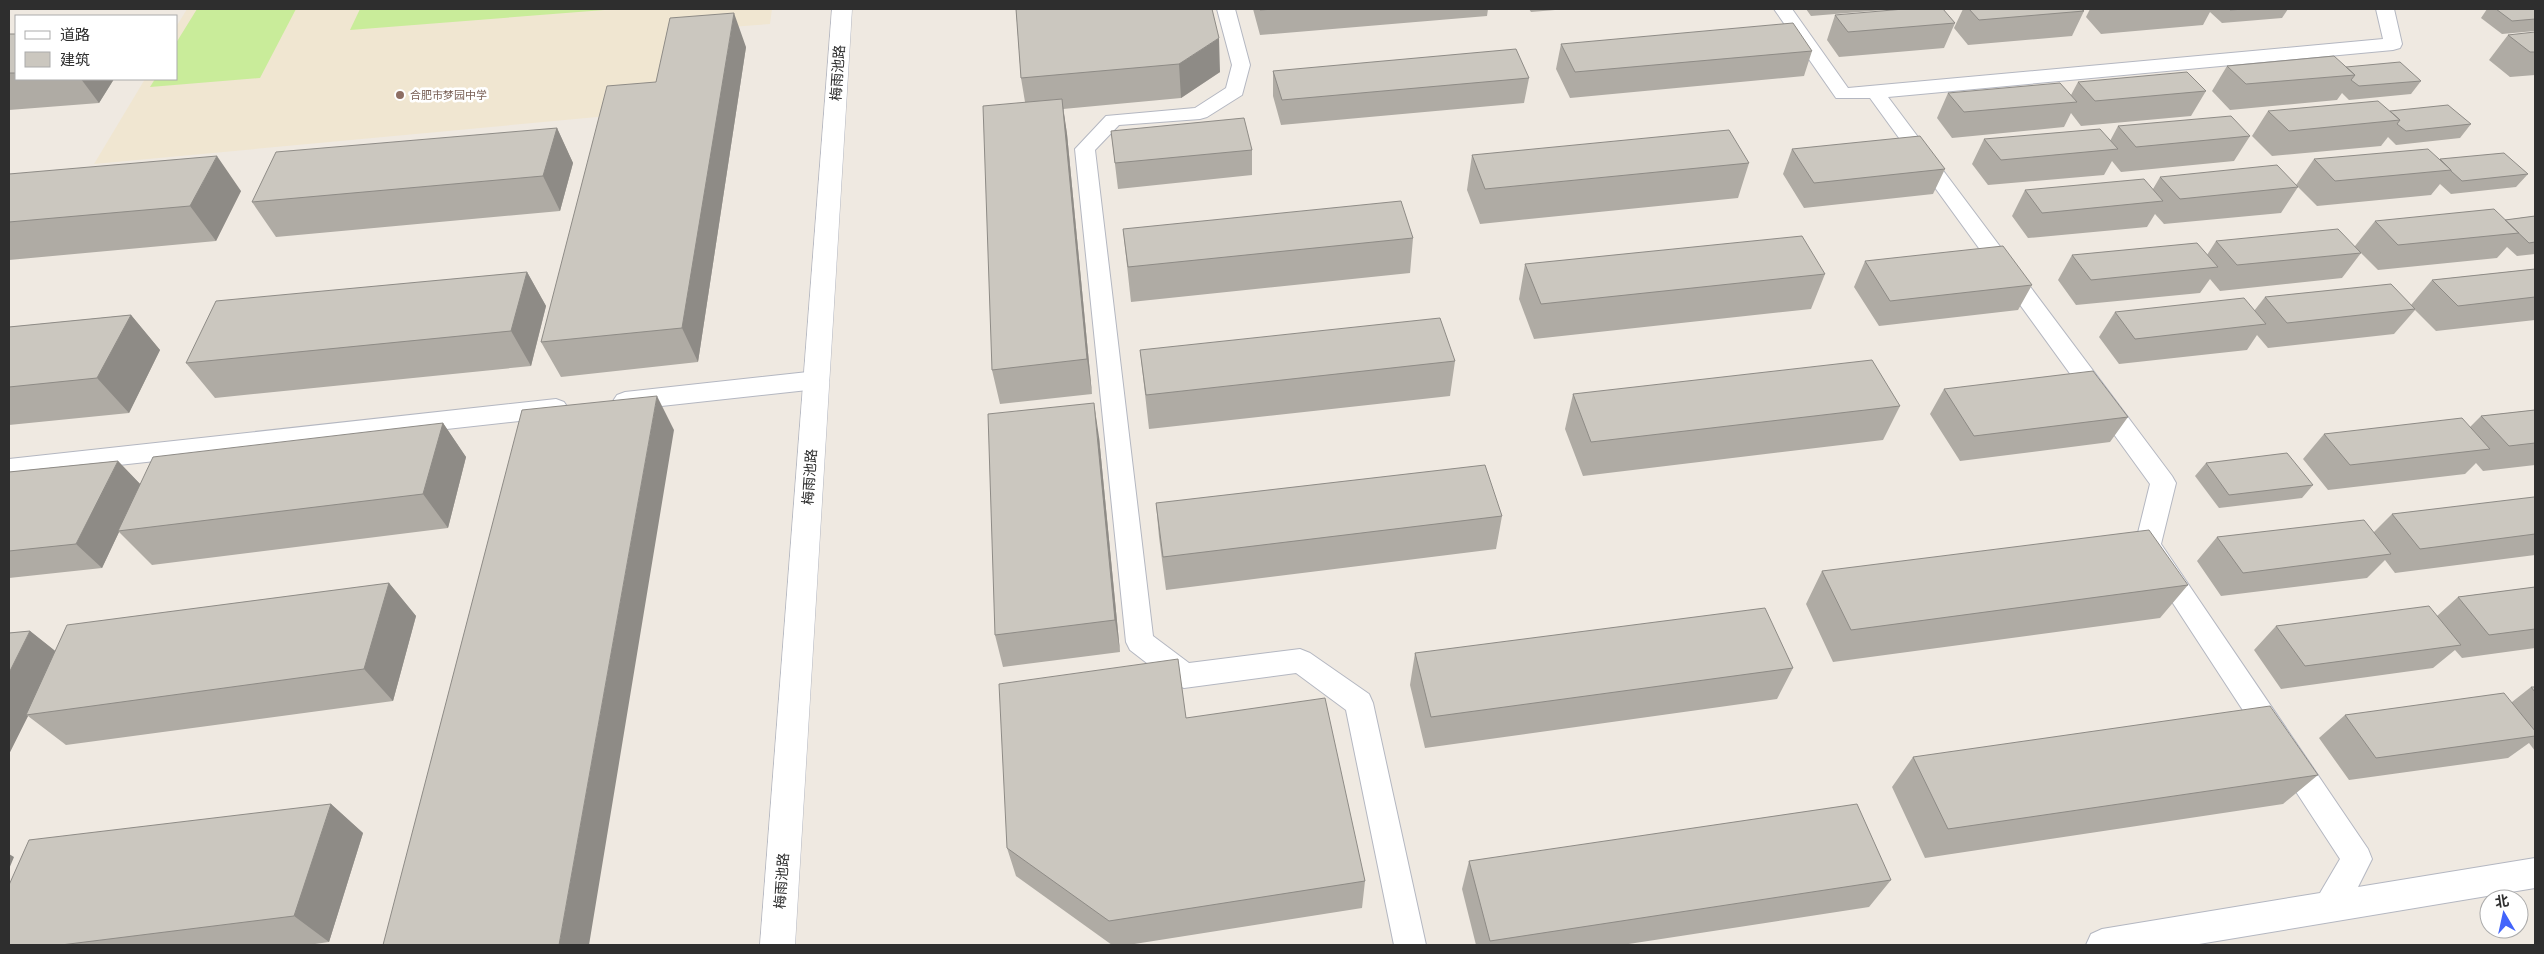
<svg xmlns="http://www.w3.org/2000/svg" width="2544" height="954" font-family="Signika,'Noto Sans SC',sans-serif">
	<rect width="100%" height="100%" fill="#efe9e1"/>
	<path fill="#f0e6d1" d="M187 9H772L770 24 679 31 662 111 94 164 145 79H176V27Z"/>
	<path fill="#c9ec9a" d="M197 9H296L260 78 150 87 155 79H176V43Z
		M360 9H617L350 30Z"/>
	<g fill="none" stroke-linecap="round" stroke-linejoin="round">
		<g stroke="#b4b7c1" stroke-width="2">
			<path id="lane" d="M1217 9H1235L1250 65 1242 95 1207 117 1200 119 1119 125 1095 150 1153 636 1189 663 1300 649 1310 653 1369 694 1373 703 1426 945H1394L1346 710 1296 673 1184 688 1174 684 1130 650 1126 642 1075 149 1106 116 1195 108 1226 88 1232 65Z
				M1774 9H1792L1848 88 2383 39 2376 9H2394L2402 44 2400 48 2393 50 1888 97 2172 476 2176 483 2161 544 2368 849 2372 859 2358 887 2535 858V888L2193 945H2086L2091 934 2102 929 2320 893 2340 859 2135 545 2150 484 1870 98H1836Z
				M817 371 825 374 829 380 825 386 817 389 625 410 617 407 613 401 617 395 625 392Z
				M556 399 564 402 568 408 564 414 556 417 9 477V459Z"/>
		</g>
		<g stroke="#b4b7c1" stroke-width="1">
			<path id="street" d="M832 9H852L795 945H760Z"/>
		</g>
		<use href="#lane" fill="#fff" fill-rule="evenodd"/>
		<use href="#street" fill="#fff" fill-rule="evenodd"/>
	</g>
	<path fill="#afaba4" d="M1016 9 1220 72 1181 98 1063 109 1067 134 1092 394 1000 404 992 370 1025 102 1021 78Z
		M1253 9H1488L1487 16 1260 35Z
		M1529 9H1567L1531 12Z
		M1806 9H1895L1811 16Z
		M1963 9H2081L2084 11 2072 36 1968 45 1954 28Z
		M2090 9H2288L2282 18 2222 23 2210 12 2203 25 2101 34 2086 17Z
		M2487 9H2535V31L2502 34 2481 18Z
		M1835 15 1955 23 1944 48 1839 57 1827 40Z
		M9 34H16V79H114L99 103 9 110Z
		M2508 35 2535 52V75L2510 77 2489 60Z
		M1561 44 1812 51 1804 76 1570 98 1556 69Z
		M746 47 698 362 561 377 541 342 656 82Z
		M2227 66 2346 67 2421 81 2411 94 2349 100 2342 93 2337 100 2230 110 2212 91Z
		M1273 71 1529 78 1524 103 1281 125 1273 96Z
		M2078 82 2206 91 2191 116 2081 126 2071 113 2064 127 1952 138 1937 118 1948 93 2071 95Z
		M2268 111H2390L2471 124 2460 138 2396 145 2388 137 2381 146 2272 156 2252 136Z
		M2118 126 2250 136 2234 161 2121 172 2112 161 2104 175 1988 185 1972 164 1984 139 2110 141Z
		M557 128 573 163 560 211 276 237 252 202Z
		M1111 131 1252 150V175L1118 189Z
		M1792 149 1945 169 1933 194 1804 208 1783 174Z
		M1472 155 1749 163 1738 198 1480 224 1467 190Z
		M2314 159H2440L2528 174 2516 187 2451 194 2440 184 2431 195 2317 206 2298 187 2281 213 2164 224 2155 214 2147 227 2028 238 2012 216 2025 190 2153 189 2160 177 2296 185Z
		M9 174 241 191 216 241 9 260Z
		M2535 216V254L2517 256 2507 247 2497 258 2378 270 2361 253 2342 278 2220 291 2210 279 2200 293 2076 305 2058 280 2072 255H2207L2216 241 2355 246 2375 221 2505 220Z
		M1123 229 1413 238 1410 273 1131 302Z
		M1865 261 2032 285 2018 310 1879 326 1854 287Z
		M1525 264 1825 274 1811 309 1534 339 1519 299Z
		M2535 269V320L2436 331 2415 310 2394 334 2268 348 2257 335 2247 350 2119 364 2099 337 2115 312 2254 311 2265 297 2411 305 2432 280Z
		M527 272 546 306 531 366 215 398 186 363Z
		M131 315 160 350 129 413 9 425V327Z
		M1140 350 1455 361 1450 396 1149 429Z
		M1944 389 2128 417 2110 442 1960 461 1930 414Z
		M1573 394 1900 406 1883 440 1583 476 1565 429Z
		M2535 410V465L2483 471 2476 463 2465 474 2328 490 2303 459 2324 434 2470 427 2481 416Z
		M443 423 466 457 448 528 152 565 119 532 102 568 9 578V472L118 461 140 484Z
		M1099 437 1120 652 1003 667 995 635Z
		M2206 463 2313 485 2302 498 2219 508 2195 476Z
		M2535 498V555L2395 573 2385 560 2367 578 2221 596 2197 561 2217 537 2374 532 2392 514Z
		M1156 503 1502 516 1496 549 1166 590 1159 537Z
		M1822 571 2188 585 2160 618 1833 662 1806 604Z
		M389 583 416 616 393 701 66 745 28 716 9 754V633L30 631 55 651Z
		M2535 587V648L2462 658 2455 650 2433 668 2281 689 2254 650 2276 626 2437 616 2458 597Z
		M1415 653 1793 668 1777 699 1425 748 1410 685Z
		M2531 687H2535V751L2529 743 2508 758 2349 780 2319 738 2345 715 2512 702Z
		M1186 718 1365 881 1362 908 1128 945H1112L1016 876 1007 848Z
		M1913 757 2318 775 2283 804 1925 858 1892 787Z
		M331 804 363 833 329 942 308 945H9Z
		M1469 861 1891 880 1869 907 1622 945H1476L1462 889Z"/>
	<path fill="#8e8b86" d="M734 13 746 47 698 362 682 328Z
		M1219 38 1220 72 1181 98 1179 64Z
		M81 79H114L99 103Z
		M1062 99 1067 134 1092 394 1087 359Z
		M557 128 573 163 560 211 543 176Z
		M217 156 241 191 216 241 190 206Z
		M527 272 546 306 531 366 511 331Z
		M131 315 160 350 129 413 97 378Z
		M657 396 674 430 589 945H559Z
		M1094 403 1099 437 1120 652 1115 620Z
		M443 423 466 457 448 528 423 494Z
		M118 461 142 486 118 531 119 532 102 568 76 544Z
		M389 583 416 616 393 701 364 669Z
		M30 631 59 654 26 715 28 716 9 754V673Z
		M331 804 363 833 329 942 294 916Z
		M9 854 14 857 9 869Z"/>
	<path fill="#cbc7bf" stroke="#8e8b86" d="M1016 9H1212L1219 38 1179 64 1021 78Z
		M1259 9H1274L1260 10Z
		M1904 9H1943L1955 23 1848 32 1835 15Z
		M1969 9H2081L2084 11 1979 20Z
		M2229 9H2245L2230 10Z
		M2496 9H2535V19L2512 21Z
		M734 13 682 328 541 342 607 86 656 82 670 18Z
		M1793 23 1812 51 1575 72 1561 44Z
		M2535 32V52H2530L2508 35Z
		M9 34H16V73H9Z
		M1516 49 1529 78 1282 100 1273 71Z
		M2334 56 2355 75 2246 84 2227 66Z
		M2400 62 2421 81 2359 86 2351 80 2355 75 2346 67Z
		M2187 72 2206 91 2095 101 2078 82Z
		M2060 83 2077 102 1964 112 1948 93Z
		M1062 99 1087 359 992 370 983 106Z
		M2378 101 2400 120 2289 131 2268 111Z
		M2448 105 2471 124 2406 131 2397 124 2400 120 2390 111Z
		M2231 116 2250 136 2136 147 2118 126Z
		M1244 118 1252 150 1115 163 1111 131Z
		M557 128 543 176 252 202 276 152Z
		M2100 129 2118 149 2001 160 1984 139Z
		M1729 130 1749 163 1485 189 1472 155Z
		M1920 136 1945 169 1814 183 1792 149Z
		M2428 149 2451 170 2335 181 2314 159Z
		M2504 153 2528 174 2462 181 2451 171V170L2440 159Z
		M217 156 190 206 9 222V174Z
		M2277 165 2298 187 2180 199 2160 177Z
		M2144 179 2163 201 2042 213 2025 190Z
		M1401 201 1413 238 1128 267 1123 229Z
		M2494 209 2519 233 2398 245 2375 221Z
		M2535 216V242L2529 243 2505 220Z
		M2338 229 2361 253 2237 265 2216 241Z
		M1802 236 1825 274 1541 304 1525 264Z
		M2197 243 2218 267 2091 280 2072 255Z
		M2003 246 2032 285 1890 301 1865 261Z
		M2535 269V297L2458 306 2432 280Z
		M527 272 511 331 186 363 216 301Z
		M2391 284 2415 309 2287 323 2265 297Z
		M2244 298 2266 324 2135 339 2115 312Z
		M131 315 97 378 9 387V327Z
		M1440 318 1455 361 1146 395 1140 350Z
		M1872 360 1900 406 1591 442 1573 394Z
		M2093 371 2128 417 1974 436 1944 389Z
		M657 396 559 945H383L522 410Z
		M1094 403 1115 620 995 635 988 414Z
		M2535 410V443L2509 446 2481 416Z
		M2462 418 2490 449 2350 465 2324 434Z
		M443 423 423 494 118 531 153 457Z
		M2287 453 2313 485 2229 495 2206 463Z
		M118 461 76 544 9 551V472Z
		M1485 465 1502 516 1163 557 1156 503Z
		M2534 497 2535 498V534L2420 549 2392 514Z
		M2364 520 2391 554 2243 573 2217 537Z
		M2149 530 2188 585 1851 630 1822 571Z
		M389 583 364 669 26 715 67 625Z
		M2535 587V629L2489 635 2458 597Z
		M2429 606 2461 645 2305 666 2276 626Z
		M1765 608 1793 668 1431 717 1415 653Z
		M30 631 9 673V633Z
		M1178 659 1186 718 1325 698 1365 881 1109 921 1007 848 999 684Z
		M2531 687H2535V692Z
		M2504 693 2535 731V736L2376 758 2345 715Z
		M2270 706 2318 775 1948 829 1913 757Z
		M331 804 294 916 61 945H9V885L29 840Z
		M1857 804 1891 880 1490 941 1469 861Z"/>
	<circle fill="#8d6e63" stroke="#fff" stroke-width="2" cx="400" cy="95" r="5"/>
	<g text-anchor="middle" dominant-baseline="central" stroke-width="5" stroke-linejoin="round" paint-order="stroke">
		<g font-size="11" fill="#785e54" stroke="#fff" text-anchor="start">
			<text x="410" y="95">合肥市梦园中学</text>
		</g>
		<g font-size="14" fill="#2e2e2e" stroke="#fff">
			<text transform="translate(838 73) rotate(-86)">梅雨池路</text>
			<text transform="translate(810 477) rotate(-86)">梅雨池路</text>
			<text transform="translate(782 881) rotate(-86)">梅雨池路</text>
		</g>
	</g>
	<rect width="2544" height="954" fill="none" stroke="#2e2e2e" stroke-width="20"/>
	<rect x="15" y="15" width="162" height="65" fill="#ffffff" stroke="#ababab"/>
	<rect x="25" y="31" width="25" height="8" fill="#ffffff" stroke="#ababab"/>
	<text x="60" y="40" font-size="15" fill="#2e2e2e">道路</text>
	<rect x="25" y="52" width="25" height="15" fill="#cbc7bf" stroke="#ababab"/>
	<text x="60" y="65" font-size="15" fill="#2e2e2e">建筑</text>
	<g transform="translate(2504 914) rotate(351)"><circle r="24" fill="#ffffff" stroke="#ababab"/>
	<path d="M0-4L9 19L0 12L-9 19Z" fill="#4264fb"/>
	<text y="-8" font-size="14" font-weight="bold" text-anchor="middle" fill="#2e2e2e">北</text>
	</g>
</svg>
